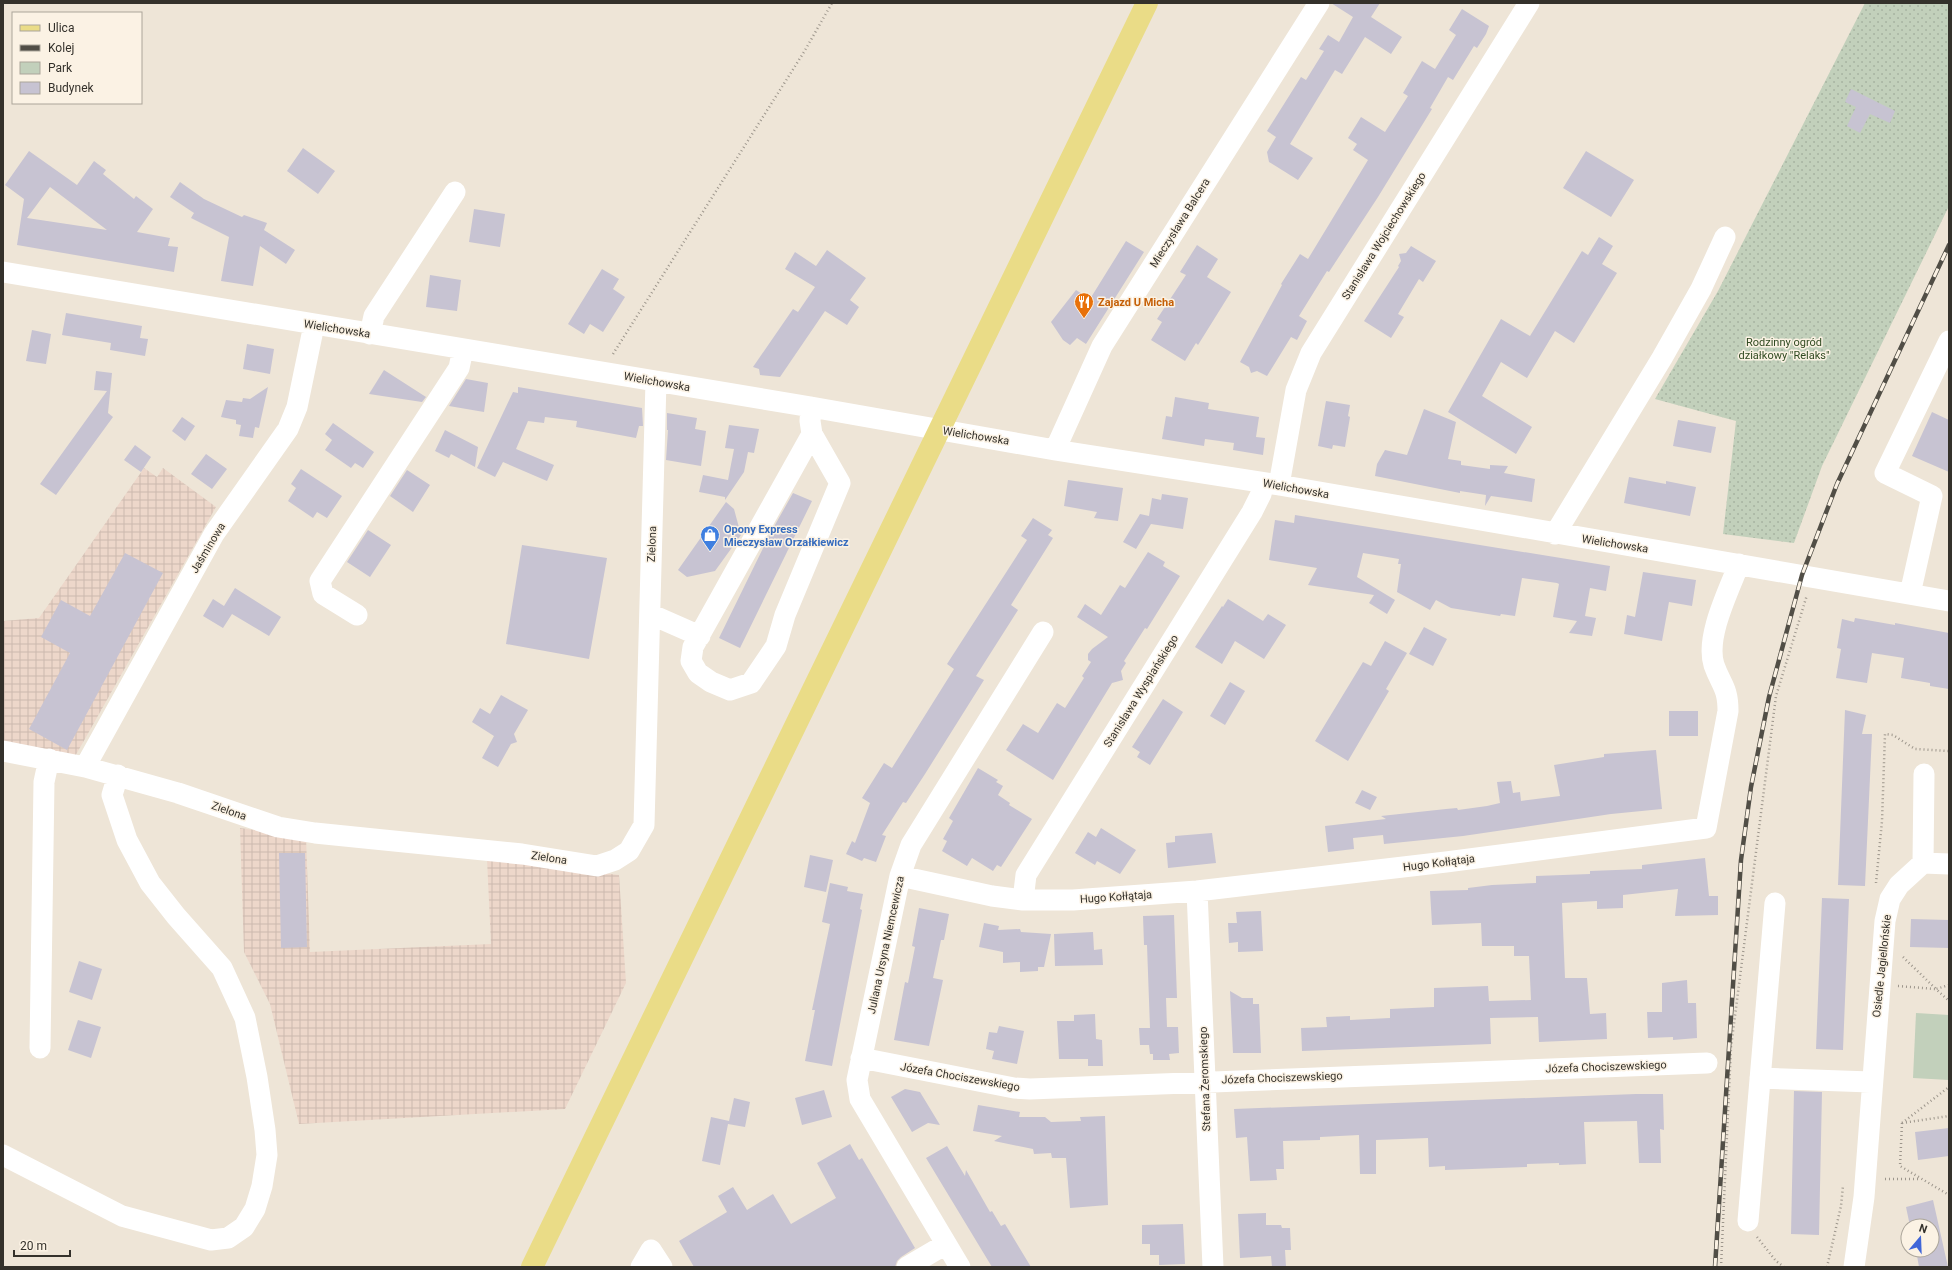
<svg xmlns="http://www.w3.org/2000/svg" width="1952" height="1270" font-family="Roboto,sans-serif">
	<defs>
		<pattern id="industrial-grid" width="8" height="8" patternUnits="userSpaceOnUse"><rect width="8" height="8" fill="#edd7ca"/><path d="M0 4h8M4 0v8" fill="none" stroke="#ccb9ae"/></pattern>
		<pattern id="garden-dots" width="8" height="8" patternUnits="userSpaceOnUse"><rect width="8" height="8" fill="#c2d0bb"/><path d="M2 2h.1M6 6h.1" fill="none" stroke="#a7b3a1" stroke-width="1.8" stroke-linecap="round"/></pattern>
	</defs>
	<rect width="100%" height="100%" fill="#eee5d7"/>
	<path fill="url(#industrial-grid)" d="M144 468 157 477 163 468 216 507 73 760 3 746V621L39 618Z
		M240 828 306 837 310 952 491 944 487 859 619 875 626 983 565 1109 299 1124 270 1004 244 952Z"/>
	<path fill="#c2d0bb" d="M1916 1013 1949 1015V1080L1913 1078Z"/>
	<path fill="url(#garden-dots)" d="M1865 3H1949V206L1822 466 1794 543 1723 534 1736 421 1655 399 1718 291Z"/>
	<path fill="#c7c3d2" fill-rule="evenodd" d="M1331 3H1380L1371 17 1402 37 1391 54 1365 37 1342 74 1335 70 1290 144 1313 158 1298 180 1269 162 1267 152 1276 137 1267 131 1301 77 1306 80 1324 51 1319 49 1328 35 1339 42 1353 17Z
		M1462 9 1489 26 1486 34 1477 48 1474 46 1453 80 1448 77 1430 108 1432 109 1378 197 1329 272 1327 271 1299 316 1307 321 1297 340 1291 337 1267 376 1257 371 1251 373 1249 367 1240 362 1282 285 1281 284 1300 254 1308 259 1368 160 1353 150 1357 144 1348 138 1361 117 1385 132 1408 96 1403 93 1422 61 1435 69 1456 35 1449 30Z
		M1851 89 1895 111 1890 123 1870 114 1860 133 1847 126 1856 107 1845 102Z
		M303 148 335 171 318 194 287 171Z
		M29 151 77 185 94 161 106 170 103 174 134 199 136 196 153 209 137 232 170 238 168 246 178 247 174 272 17 245 24 199 5 185ZM50 187 107 230 27 218Z
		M1586 151 1634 180 1611 217 1563 188Z
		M180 182 204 199 242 217 244 215 267 223 264 230 295 250 286 264 260 246 253 286 221 281 229 237 191 218 194 213 170 197Z
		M474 209 505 214 500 247 469 242Z
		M1599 237 1613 246 1602 264 1617 273 1574 343 1555 331 1527 378 1501 362 1482 396 1532 427 1516 454 1448 412 1501 319 1530 336 1582 251 1588 255Z
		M1126 241 1144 252 1086 344 1077 338 1070 345 1063 340 1051 322 1076 290 1090 299Z
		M1197 245 1218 259 1207 277 1231 292 1198 345 1196 343 1185 361 1151 340 1162 322 1157 319 1186 275 1180 272Z
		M1411 246 1436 261 1423 282 1419 279 1398 314 1404 317 1391 338 1364 321 1399 267 1398 266 1401 261 1399 254 1406 253Z
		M827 250 866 278 850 300 859 307 847 325 825 311 780 377 760 375 759 369 753 367 793 309 798 312 815 287 785 269 795 252 816 266Z
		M602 269 619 279 613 289 625 297 603 332 590 324 584 334 568 324Z
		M430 275 461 280 457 311 426 307Z
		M66 313 142 326 140 338 148 339 145 356 110 350 111 343 62 335Z
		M32 330 51 334 46 364 26 361Z
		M247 344 274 349 270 374 243 369Z
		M384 370 426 397 422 402 369 394Z
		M96 371 112 373 108 413 113 417 56 495 40 484 107 391 94 390Z
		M466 379 488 383 484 412 449 406Z
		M268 387 259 428 255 427 253 438 239 436 241 425 236 424V420L221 417 226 400 242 402 243 398 250 399Z
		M518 387 642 408 643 426H639L636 438 576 427 577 421 545 417 544 423 528 421 516 449 554 465 547 481 503 462 495 477 477 468 513 392 518 393Z
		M1175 397 1209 403 1208 409 1259 417 1256 437 1265 438 1263 455 1233 450 1234 443 1205 439 1204 446 1162 439 1166 416 1172 417Z
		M1326 401 1350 405 1348 416 1350 417 1345 447 1333 445 1332 449 1318 446Z
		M1424 409 1456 422 1448 459 1461 461V465L1490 469V465L1508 466 1504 473 1535 479 1532 502 1491 496 1485 506 1486 495 1460 491V493L1375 476 1377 464 1385 450 1407 455Z
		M1932 412 1949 420V472L1912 456Z
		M667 413 697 418 695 429 706 431 701 466 666 460 668 430H667Z
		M182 417 195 426 185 441 172 431Z
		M1678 420 1716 427 1711 453 1673 446Z
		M333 423 374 452 363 468 355 463 351 468 325 450 332 440 325 434Z
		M729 425 759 429 754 453 748 452 744 472 725 500V497L699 492 703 475 728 480 734 449 725 448Z
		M445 430 478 447 475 467 451 454 449 458 435 451Z
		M135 445 151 457 141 472 124 460Z
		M206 454 227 469 212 489 191 474Z
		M301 469 342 496 327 518 317 512 313 518 288 501 296 488 291 484Z
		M407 470 430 485 413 512 390 496Z
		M1629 477 1666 484V481L1696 487 1690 516 1624 503Z
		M1068 480 1123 488 1118 521 1094 518 1097 512 1064 506Z
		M793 493 812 501 740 648 719 638 771 532Z
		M1162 494 1188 498 1183 529 1151 524 1136 549 1123 542 1140 514 1149 516 1152 498 1161 500Z
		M726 502 734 509 741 535 715 571 687 577 678 570Z
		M1295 515 1610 566 1606 591 1590 588 1585 616 1596 618 1592 636 1569 633 1577 621 1553 617 1559 584 1557 583 1522 578 1515 616 1501 614 1500 616 1451 608 1436 600 1430 610 1397 592 1401 564H1398L1399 559 1363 553 1357 577 1395 600 1387 614 1369 603 1374 595 1308 585 1317 568 1269 560 1275 520 1294 523Z
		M1033 518 1052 530 1048 535 1053 538 1011 605 1018 610 976 676 984 680 925 774 906 803 903 802 882 835 886 836 876 862 864 858 862 861 846 854 852 841 855 843 870 803 862 798 884 763 892 768 954 669 947 664 1027 540 1021 536Z
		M368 530 391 545 370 577 347 562Z
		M522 545 607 558 589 659 506 644Z
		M1148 552 1165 562 1163 566 1180 576 1147 629 1145 628 1124 661 1126 663 1121 671 1123 680 1112 683 1053 780 1006 750 1023 724 1038 733 1057 703 1065 708 1084 678 1082 676 1091 662 1088 660V654L1092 649 1108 637 1077 617 1085 604 1101 615 1120 585 1125 588Z
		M125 553 163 573 67 750 29 729 70 653 41 637 61 600 90 616Z
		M1643 572 1696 580 1692 606 1669 602 1662 641 1624 634 1627 615 1635 617Z
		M235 588 281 617 269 636 232 614 223 628 203 616 213 599 224 606Z
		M1228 599 1263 621 1268 614 1286 625 1264 659 1235 641 1222 664 1195 647 1222 606 1223 607Z
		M1855 618 1895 625V623L1949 633V689L1930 686V683L1901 678 1904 658 1872 653 1867 683 1836 678 1841 649 1837 648 1842 619 1854 622Z
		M1424 627 1447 639 1433 666 1409 654Z
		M1385 641 1407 653 1386 689 1389 691 1348 761 1315 741 1363 662 1371 666Z
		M1230 682 1245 691 1225 725 1210 716Z
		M501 695 528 710 514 734 517 742 511 744 498 767 482 758 494 736 472 722 480 708 490 714Z
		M1163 699 1183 712 1150 765 1137 757 1140 752 1132 747Z
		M1845 710 1866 715 1862 734H1872L1865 886 1838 885Z
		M1669 711H1698V736H1669Z
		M1656 750 1662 809 1611 814 1463 836 1384 844 1383 835 1353 838 1354 849 1328 852 1325 826 1386 819 1381 816 1446 809 1457 808 1458 810 1487 806 1500 803 1497 782 1511 781 1513 793 1520 792 1521 801 1560 796 1554 765 1604 757V754Z
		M978 768 998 780 996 782 1003 786 998 795 1010 803 1009 805 1032 819 1001 867 997 865 993 871 972 858 967 866 942 851 947 841 943 839 953 821 949 818Z
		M1362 790 1377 797 1370 810 1355 803Z
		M1101 828 1136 850 1120 874 1097 861 1095 865 1075 853 1088 832 1096 837Z
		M1212 833 1216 863 1168 868 1166 843 1175 842V836Z
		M279 853H305L307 947 281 948Z
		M810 855 833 860 826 892 804 887Z
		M1705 858 1709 896H1718V915L1675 916 1678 889 1623 895V908L1597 909V901L1562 903 1565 978H1587L1590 1014 1606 1013 1607 1039 1539 1042 1538 1017 1490 1018 1491 1044 1302 1051 1301 1028 1327 1027 1326 1017 1350 1016V1020L1390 1018V1009L1434 1007V988L1488 986 1489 1001 1531 1000 1529 956H1514V946H1482L1481 923 1432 925 1430 891 1468 890V888L1492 885 1536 883V876L1590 874V871L1642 869V865Z
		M830 883 848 887 847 891 863 894 860 909 862 910 832 1066 805 1061 815 1010H812L830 924 822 922Z
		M1822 898 1849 899 1843 1050 1816 1049Z
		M919 908 949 914 944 940H941L933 978 943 980 929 1046 894 1040 905 982 908 983 915 947 912 946Z
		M1261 911 1263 951 1238 952V942L1229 943 1228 923H1237L1236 912Z
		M1174 915 1177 998H1166L1167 1027H1178L1179 1053 1169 1054 1170 1060H1153V1054H1150L1149 1045H1140L1139 1028H1150L1147 945H1144L1143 916Z
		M1911 919 1949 920V948L1910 947Z
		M984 923 999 926 998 930 1020 929 1021 932 1051 934 1044 967H1038V971L1020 972V962L1003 963V952L979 947Z
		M1093 932 1094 950 1102 949 1103 965 1055 966 1054 934Z
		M79 961 102 969 92 1000 69 992Z
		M1687 980 1688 1003H1696L1697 1038 1673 1040V1037L1648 1038 1647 1012H1662V983Z
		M1230 991 1242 998H1253V1004H1259L1261 1053H1233Z
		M1095 1014 1096 1039 1102 1040 1103 1066H1088V1059H1059L1057 1021H1074V1015Z
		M78 1020 101 1027 91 1058 68 1050Z
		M999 1026 1024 1031 1017 1064 992 1059 994 1051 986 1049 989 1032 997 1033Z
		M905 1089 920 1092 940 1125 928 1123 912 1132 891 1097Z
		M824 1090 832 1117 802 1125 795 1098Z
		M1794 1091 1822 1092 1819 1235 1791 1234Z
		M1636 1094H1663L1664 1130 1660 1129 1661 1163H1639L1637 1121 1584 1122 1586 1164 1559 1165V1163L1527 1164V1167L1445 1170V1166L1429 1167 1428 1138 1376 1140V1174H1360L1359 1135 1320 1137V1140L1283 1141 1284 1169H1276L1277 1180 1250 1181 1247 1137 1236 1138 1234 1109Z
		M734 1098 750 1102 745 1127 728 1124 720 1165 702 1161 711 1117 729 1121Z
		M978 1105 1020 1112 1019 1117H1045L1051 1122 1081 1121 1080 1117 1105 1116 1108 1205 1070 1208 1066 1158H1052L1051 1153 1034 1154 1033 1149 994 1141 1002 1136 973 1131Z
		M1949 1128V1156L1918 1160 1915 1132Z
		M850 1144 859 1160 862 1158 915 1248 901 1257 897 1261 895 1267H694L679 1241 727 1212 718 1196 733 1187 747 1210 773 1194 791 1224 836 1198 817 1163Z
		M947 1146 965 1176 966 1170 990 1212 992 1211 1001 1226 1005 1224 1031 1267H992L926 1158Z
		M1933 1200 1948 1267H1919L1916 1250H1932V1226H1910L1906 1207Z
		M1266 1213V1225H1281L1282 1228H1290L1291 1250H1285L1286 1267H1272L1271 1256 1240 1258 1238 1214Z
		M1183 1224 1185 1264 1159 1265V1255H1150V1244H1142V1225Z"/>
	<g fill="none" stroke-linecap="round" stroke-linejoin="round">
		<path stroke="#9d968c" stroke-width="2.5" stroke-dasharray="1 3" stroke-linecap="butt" d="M613 354 804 52 832 3
			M1876 883 1882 821 1885 734 1893 735 1915 749 1949 751
			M1903 957 1936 989
			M1949 985 1936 989 1949 1001
			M1898 986 1935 989
			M1902 1123 1900 1166 1949 1195
			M1902 1123 1949 1087
			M1902 1123 1949 1116
			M1885 1179H1920
			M1757 1237 1776 1261 1784 1267
			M1721 1267 1731 1047 1776 696 1807 595
			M1827 1267 1841 1206 1843 1186"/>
		<path stroke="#fff" stroke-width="21" d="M3 272 811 407 1055 450 1279 485 1949 601
			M370 334 374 316 455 192
			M811 407 810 421 812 434 840 483 785 615 776 646 751 683 730 690 711 682 698 673 691 661 693 647 812 434
			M1055 450 1102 346 1319 3
			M1279 485 1296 390 1311 353 1529 3
			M1555 534 1662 358 1701 289 1725 237
			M1910 594 1932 496 1885 473 1949 341
			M650 614 700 636
			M357 615 323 594 320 581 459 368 463 349
			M3 751 85 767 178 793 278 827 315 833 522 854 597 866 615 860 629 851 644 825 656 381
			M85 767 214 534 288 429 297 407 314 325
			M1923 863 1924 774
			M900 876 992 896 1023 900H1073L1197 891 1446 862 1706 828 1728 711C1728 687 1721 685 1714 665 1705 637 1729 590 1739 564
			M1197 891 1213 1267
			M1023 900 1026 875 1252 512 1261 494 1264 483
			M40 1048 44 782 49 759
			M861 1058 1014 1088 1030 1089 1707 1063
			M1760 1078 1871 1082
			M3 1155 122 1216 211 1240 228 1238 244 1227 255 1209 262 1186 267 1155 265 1130 257 1077 245 1018 222 968 176 916 150 883 127 840 112 795 118 775
			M1748 1221 1775 903
			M641 1267 651 1250 662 1267
			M907 1267 946 1244
			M960 1267 860 1099 857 1080 900 876 911 845 1043 632
			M1854 1267 1864 1197 1885 921 1890 899 1899 885 1923 863 1949 864"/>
		<path stroke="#eadc87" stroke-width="22" d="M532 1267 1147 3"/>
		<g stroke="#514e46" stroke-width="4.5">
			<path id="rail" d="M1715 1267 1741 860 1751 787 1769 697 1802 575 1837 484 1949 245"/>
		</g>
		<use href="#rail" stroke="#fbf2e4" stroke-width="3" stroke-dasharray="9" stroke-linecap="butt"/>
	</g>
	<defs>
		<g id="restaurant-pin" transform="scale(1)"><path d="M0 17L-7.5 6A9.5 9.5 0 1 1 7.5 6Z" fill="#e8710a" stroke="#fbf2e4"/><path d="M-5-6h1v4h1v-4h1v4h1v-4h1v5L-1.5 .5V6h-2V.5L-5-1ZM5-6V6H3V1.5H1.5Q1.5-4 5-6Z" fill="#fff"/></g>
		<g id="shop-pin" transform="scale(1)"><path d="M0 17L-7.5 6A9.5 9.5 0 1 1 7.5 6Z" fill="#3f7fe0" stroke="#fbf2e4"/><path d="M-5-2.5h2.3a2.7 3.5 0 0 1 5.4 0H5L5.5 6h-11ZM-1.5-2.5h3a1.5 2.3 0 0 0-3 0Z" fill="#fff"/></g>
	</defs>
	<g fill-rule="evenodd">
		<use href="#restaurant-pin" x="1084" y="302"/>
		<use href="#shop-pin" x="710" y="535"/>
	</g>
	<g text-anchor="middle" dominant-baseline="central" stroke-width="3" stroke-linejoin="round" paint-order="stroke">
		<g font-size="11" fill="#34312b" stroke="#fbf2e4">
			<text transform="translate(1180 223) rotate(-58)">Mieczysława Balcera</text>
			<text transform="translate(1384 236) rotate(-58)">Stanisława Wojciechowskiego</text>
			<text transform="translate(337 329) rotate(9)">Wielichowska</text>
			<text transform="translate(657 382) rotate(10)">Wielichowska</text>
			<text transform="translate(976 436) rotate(9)">Wielichowska</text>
			<text transform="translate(1296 489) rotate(10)">Wielichowska</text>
			<text transform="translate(652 544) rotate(-88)">Zielona</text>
			<text transform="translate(1615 544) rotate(9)">Wielichowska</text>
			<text transform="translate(208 548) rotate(-59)">Jaśminowa</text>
			<text transform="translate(1141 691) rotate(-58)">Stanisława Wyspiańskiego</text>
			<text transform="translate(229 811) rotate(19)">Zielona</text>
			<text transform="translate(549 858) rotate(9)">Zielona</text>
			<text transform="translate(1439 863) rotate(-7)">Hugo Kołłątaja</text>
			<text transform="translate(1116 897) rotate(-4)">Hugo Kołłątaja</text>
			<text transform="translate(886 945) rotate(-78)">Juliana Ursyna Niemcewicza</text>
			<text transform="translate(1882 966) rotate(-84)">Osiedle Jagiellońskie</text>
			<text transform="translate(1606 1067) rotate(-2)">Józefa Chociszewskiego</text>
			<text transform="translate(960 1077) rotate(10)">Józefa Chociszewskiego</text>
			<text transform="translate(1282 1078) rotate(-2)">Józefa Chociszewskiego</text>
			<text transform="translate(1205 1079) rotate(-92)">Stefana Żeromskiego</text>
		</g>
		<g font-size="11" font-weight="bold" fill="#c56008" stroke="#fbf2e4" text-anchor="start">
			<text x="1098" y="302">Zajazd U Micha</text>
		</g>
		<g font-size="11" fill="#304a21" stroke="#fbf2e4">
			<text x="1784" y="342">Rodzinny ogród<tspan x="1784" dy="13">działkowy "Relaks"</tspan></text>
		</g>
		<g font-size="11" font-weight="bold" fill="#366cbe" stroke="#fbf2e4" text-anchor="start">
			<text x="724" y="529">Opony Express<tspan x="724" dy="13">Mieczysław Orzałkiewicz</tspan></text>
		</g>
	</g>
	<rect width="1952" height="1270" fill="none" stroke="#34312b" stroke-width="8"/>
	<rect x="12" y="12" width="130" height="92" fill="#fbf2e4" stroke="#aba59a"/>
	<rect x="20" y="25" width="20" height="6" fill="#eadc87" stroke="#aba59a"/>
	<text x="48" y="32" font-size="12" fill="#34312b">Ulica</text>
	<rect x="20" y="45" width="20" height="6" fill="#514e46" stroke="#aba59a"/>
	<text x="48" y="52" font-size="12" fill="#34312b">Kolej</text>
	<rect x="20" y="62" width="20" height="12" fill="#c2d0bb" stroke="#aba59a"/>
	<text x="48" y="72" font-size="12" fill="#34312b">Park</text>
	<rect x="20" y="82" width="20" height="12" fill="#c7c3d2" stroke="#aba59a"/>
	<text x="48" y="92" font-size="12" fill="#34312b">Budynek</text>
	<g transform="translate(1920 1238) rotate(19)"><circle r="19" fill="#fbf2e4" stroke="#aba59a"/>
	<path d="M0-3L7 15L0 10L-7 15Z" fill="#4066d8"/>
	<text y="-6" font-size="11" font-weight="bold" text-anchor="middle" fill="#34312b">N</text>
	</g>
	<path d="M14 1250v6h56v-6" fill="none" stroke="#34312b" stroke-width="2"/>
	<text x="20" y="1250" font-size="12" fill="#34312b" stroke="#fbf2e4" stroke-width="3" paint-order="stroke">20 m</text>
</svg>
